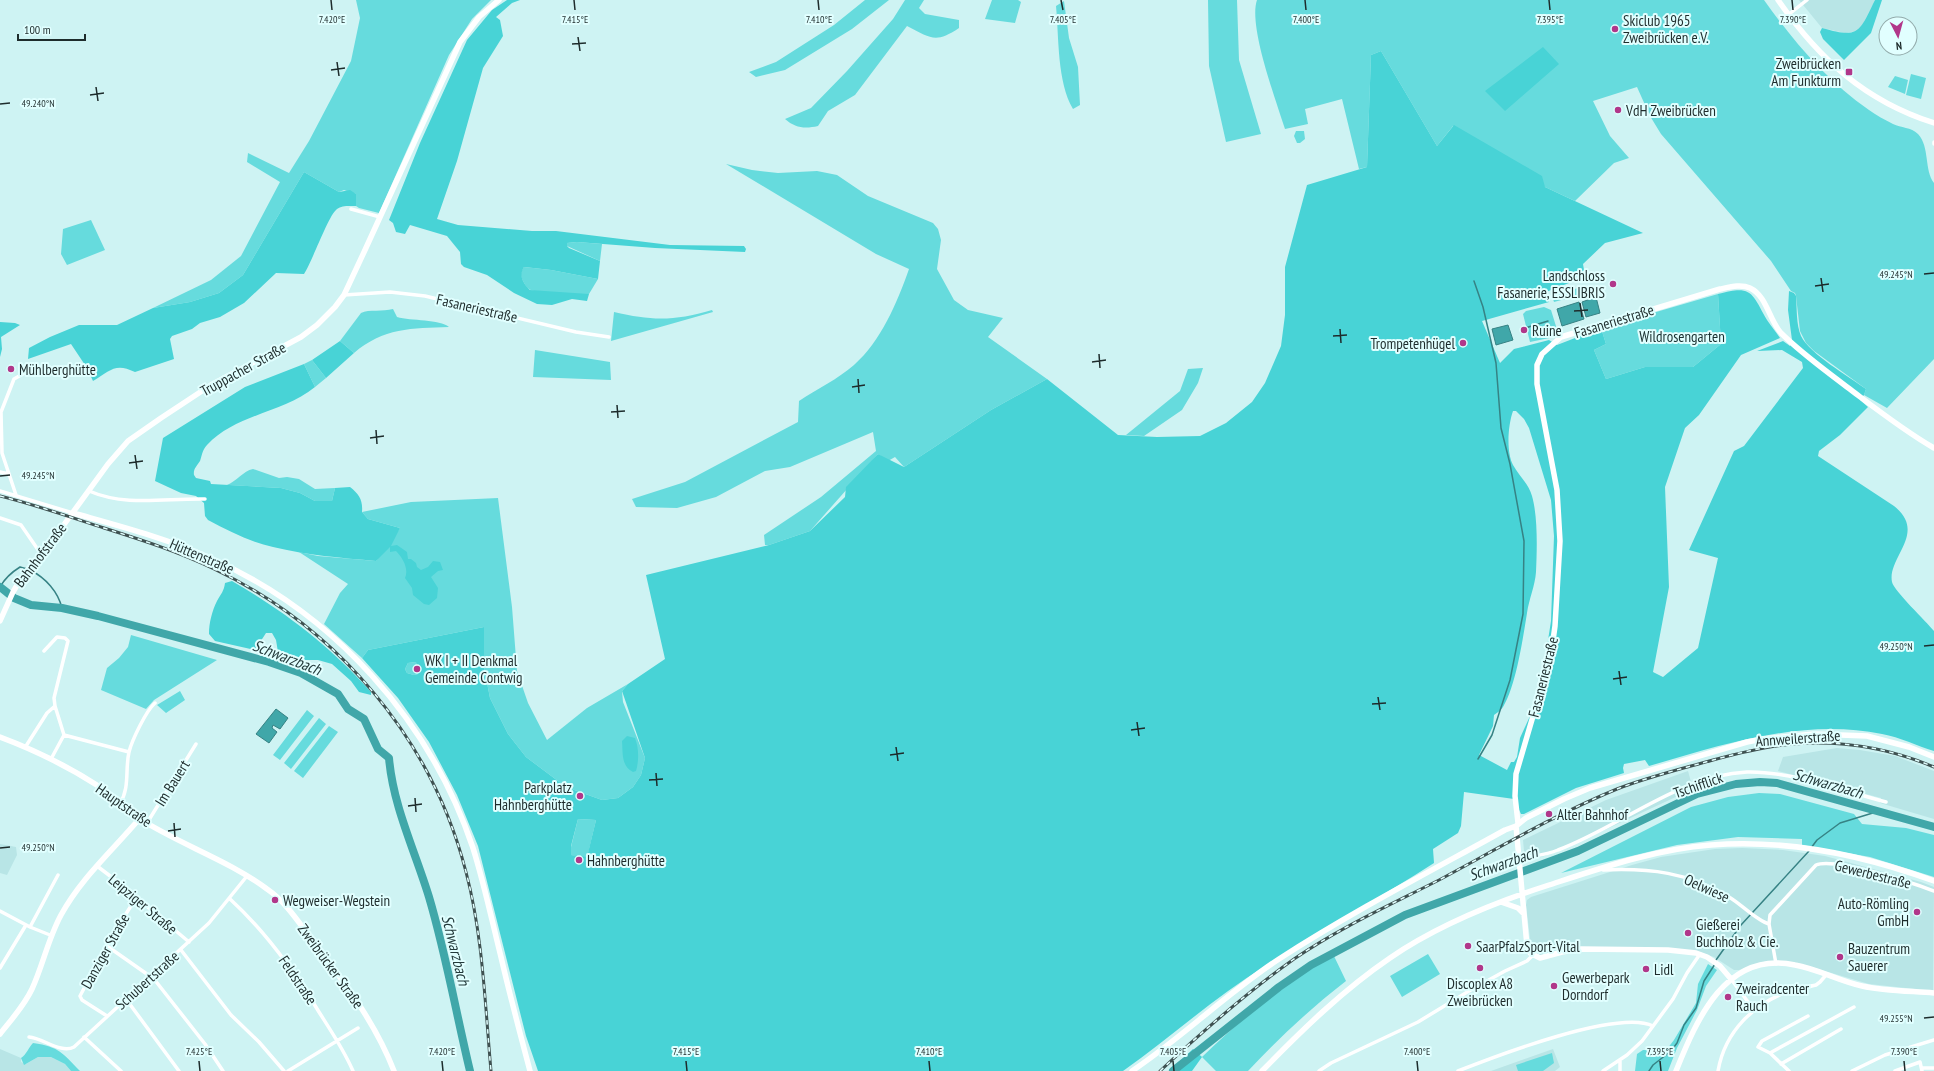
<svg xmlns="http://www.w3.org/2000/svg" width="1934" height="1071" font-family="'PT Sans Narrow',sans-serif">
	<rect width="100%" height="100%" fill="#cef3f3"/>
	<path fill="#b8e5e6" d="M1799 0H1875L1862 26 1858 31 1845 33 1822 28Z
		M1837 748 1860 750 1895 756 1934 771V819L1880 803 1881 798 1778 771 1783 757Z
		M1688 771 1693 789 1557 852 1525 862 1523 840 1606 800Z
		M0 844 16 847 17 855 7 875 0 873Z
		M1742 848 1783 850 1825 856 1921 882 1934 887 1933 991 1869 984 1801 964 1781 961H1767L1739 970H1734L1714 957 1696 951 1619 947 1543 955H1537L1533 951 1531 947 1526 905 1527 900 1531 897 1632 865 1661 857 1715 849Z
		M0 1049 21 1058V1062L26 1064 38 1057H51L65 1064 71 1071H0Z
		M1553 1049 1560 1067 1555 1071H1491Z"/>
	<path fill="#66dbdd" d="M356 0H491L472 19 449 55 379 213 359 208 356 206V194L344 190 339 192 304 172 243 275 219 293 190 302 153 308 211 280 241 256 280 182 247 162 248 153 289 173 309 141 351 61 360 18Z
		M865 0H889L852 29 785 70 756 77 749 72 776 62 834 25Z
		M905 0H924L919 8 925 14 959 20V28C935 44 931 38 907 26L855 95 828 111 818 126C805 129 795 128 785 119L811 108 847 71 893 19Z
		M992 0H1018L1021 2 1015 23 985 19Z
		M1208 0H1237L1239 60 1261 134 1226 142 1209 66Z
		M1257 0H1764C1794 42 1827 81 1869 110 1876 115 1885 120 1893 124 1901 128 1911 127 1918 134 1930 147 1924 170 1934 183V359L1887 408 1864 395 1866 389 1814 351 1806 343 1800 331 1796 296 1795 293 1791 291 1771 261 1661 134 1650 116 1637 87 1593 101 1610 136 1629 158 1614 163 1575 201 1545 187 1453 126 1437 146 1381 51 1371 55 1367 167 1359 169 1342 99 1305 109 1308 124 1285 129C1276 100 1248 26 1257 0Z
		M1064 1 1069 38 1078 67 1080 105 1073 109C1057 82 1059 38 1056 6Z
		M1911 74 1926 78 1921 99 1906 95Z
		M1895 76 1908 80 1905 94 1888 87Z
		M1296 131H1304L1305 139 1300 143H1297L1294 136Z
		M726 164 752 170 778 173 817 171 837 175 868 196 933 223 938 229 941 240 937 269 954 300 968 310 1003 318 988 337 1047 379 991 410 904 467 895 457 888 461 878 454 810 531 769 545H765L764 535 821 497 876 451 873 432 790 467 765 471 716 497 677 508 636 507 632 499 685 482 798 422 799 401C817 389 838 379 854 365 881 341 897 303 909 269L876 254Z
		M91 220 105 250 67 265 61 254 63 229Z
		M577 242 602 244 600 261 567 246V243Z
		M524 267 551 270 598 279 589 294C578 294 536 294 529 289 526 287 524 283 522 279 520 274 521 271 524 267Z
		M1578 288 1580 295 1554 302 1552 296Z
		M1718 294 1721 344 1693 367H1645L1606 379 1594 350 1606 344 1601 328Z
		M1544 307 1551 310 1559 336 1530 342 1523 314 1526 311Z
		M393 309 397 317C411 321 440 319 449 327 412 328 383 328 354 353L340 341 361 313C369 309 383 312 393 309Z
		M712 310 713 312 611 341 614 312C652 321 675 321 712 310Z
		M535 350 610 362 611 380 533 377Z
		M312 360 326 378 315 387 304 364Z
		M1203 368 1198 383 1182 410 1144 436 1126 435 1180 391 1188 369Z
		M253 469 279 478 287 477 299 479 315 489 335 488 332 501H315L300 493 281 488 227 485C237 481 243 471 253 469Z
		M498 498 512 607 517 671 528 703 547 740 587 708 628 684 622 691 623 702 645 758 641 775 633 787 618 798 602 800 566 787 526 757 508 734 490 698 484 667V627L368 650 362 658 324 624 340 593 348 584 299 552 318 556 376 561 400 528 368 519 362 512 411 502Z
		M131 635 217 660 154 700 146 709 101 690 107 668 119 658 128 647Z
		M416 662 418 674 414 675 407 673 405 669 408 663Z
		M180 691 185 700 166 713 157 705Z
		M307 710 314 716 280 760 273 755Z
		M319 718 326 724 291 769 284 763Z
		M329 726 338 732 303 778 294 771Z
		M1759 793 1780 794 1854 814 1862 824 1906 828 1934 835V877L1870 857 1802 845V839L1738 837 1677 845 1561 873 1691 807 1728 797Z
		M578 819 596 820 587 858 571 855V847Z
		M1333 954 1346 981C1311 1008 1279 1038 1248 1071H1216L1202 1057C1242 1019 1284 981 1333 954Z
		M1428 954 1440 974 1402 997 1390 976Z
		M1708 964 1717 970 1706 986 1697 1010 1677 1048 1668 1071H1635L1637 1054 1643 1050H1647L1654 1055 1667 1049 1674 1040 1696 1003 1698 984Z
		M33 1043C60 1047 62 1053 80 1071H71L65 1064 51 1057H38L24 1065 21 1058C27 1054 28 1048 33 1043Z
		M1552 1053 1554 1063 1543 1071H1518L1516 1065Z"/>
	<path fill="#48d3d6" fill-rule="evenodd" d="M507 0H520L512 3 496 17 500 20 503 36 483 68 457 161 437 219 458 225 532 231H556L670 245 744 246 746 249 745 252 655 248 577 242 567 243V246L569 248 600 261 598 279 551 270 524 267C518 276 524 284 530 290L589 294 587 301 572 299 552 305 537 304 514 293 487 275 464 267 461 264 460 252 447 236 410 225 405 234 396 232 393 223 389 220 420 143 467 40 492 10Z
		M1875 0H1882L1871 33 1844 60 1823 39 1820 32 1822 28C1860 39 1859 32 1875 0Z
		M1543 47 1559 64 1505 111 1485 91Z
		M1381 51 1437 146 1454 125 1542 176 1545 187 1643 233 1605 243 1583 264 1584 270 1574 281 1546 292 1549 302 1482 321 1500 363 1514 349 1549 340 1557 345 1601 328 1606 344 1594 350 1606 379 1645 367H1693L1721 344 1718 294C1753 284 1752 294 1767 320 1771 326 1776 332 1780 338L1741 355 1699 415 1685 428 1665 487 1669 587 1653 672 1663 677 1698 648 1718 558 1689 550 1734 451 1744 446 1803 368 1802 362 1782 350 1757 351 1783 341 1790 346 1792 340 1788 310 1789 291 1794 293 1796 296C1797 308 1796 325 1801 336 1810 354 1848 376 1866 389L1864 395 1860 400 1868 407 1840 435 1819 451 1818 456 1894 506C1928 533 1887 557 1892 582 1894 591 1926 621 1934 631V751C1917 746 1900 737 1882 734 1803 718 1725 744 1649 766L1645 760 1624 764 1623 768 1624 773 1576 788 1524 814H1521L1514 799 1464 792 1461 826 1458 833 1433 849 1434 863C1378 899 1320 931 1265 966 1215 997 1171 1037 1123 1071H538L526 1036 478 846 457 795 429 742 398 698 362 658 368 650 484 627V667L490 698 508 734 526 757 566 787 602 800 618 798 633 787 641 775 645 758 622 691 628 684 665 659 646 575 769 545 810 531 845 497 846 487 878 454 904 467 991 410 1047 379 1118 435 1157 437 1200 436 1226 423 1252 402 1265 383 1281 346 1285 315V267L1307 185 1367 167 1371 55ZM1513 411H1516L1524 419 1529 428 1551 500 1554 536 1551 621 1544 666 1530 716 1520 738 1517 757 1514 762H1511L1507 770 1479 755 1493 726 1494 715C1497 713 1501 710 1503 707 1516 686 1523 638 1527 613 1529 599 1535 586 1536 572 1537 550 1538 517 1532 496 1529 484 1519 476 1513 465 1506 452 1508 425 1513 411ZM416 662 418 674 414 675 407 673 405 669 408 663ZM578 819 596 820 587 857 571 855V846Z
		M304 172 339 192 350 190 356 194V206C350 206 342 205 337 209 328 216 313 260 304 274L276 273 244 303 220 317 200 323 192 329 172 336 170 339 174 359 135 372C115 362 110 371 93 381L87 368 71 344 28 359 29 348 50 337 79 325H117L153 308 190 302 219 293 243 275Z
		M0 322 15 323 20 325 1 337 2 349 0 357Z
		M340 341 354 353 326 378 312 360Z
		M304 364 315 387C283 413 236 414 207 445 202 450 202 456 200 461 197 466 193 469 194 475L196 478 210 481 211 484 281 488 300 493 315 501H332L335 488 350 487C359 494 363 500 362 512L368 519 400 528 391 546 397 545 407 552 408 559H411L416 563 417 567 421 570 428 567 433 561 440 562 443 570 438 571 431 577 438 588 437 598 429 605 424 604 413 595 412 588 405 578C409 569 403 558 396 551L390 552V547L376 561C341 558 307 555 273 547 250 542 229 531 208 520L205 516 204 503 196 496 181 493 155 481 163 438 245 387Z
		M232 581C285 612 329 645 371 692V695L359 692 351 681 332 664 318 660H291L278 652 276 640 272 633H266L255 650 215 641 209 634C209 623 212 611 217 601 221 594 224 591 225 583Z
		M627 736 635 738C639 748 639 761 636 771L633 772C621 766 623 753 622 741Z
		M1193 1049 1202 1057 1192 1071H1170Z"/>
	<path fill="#40a7a9" stroke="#368284" d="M1596 297 1600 313 1586 317 1582 302Z
		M1579 302 1584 319 1562 326 1557 309Z
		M1508 325 1513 340 1496 345 1492 329Z
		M276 709 288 718 280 729 273 725 272 728 277 732 269 743 256 734Z"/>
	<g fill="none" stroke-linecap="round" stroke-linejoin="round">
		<path stroke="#368284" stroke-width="1.5" d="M1474 281 1483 307 1496 363 1501 428 1510 464 1524 541 1523 614 1510 680 1492 735 1478 759
			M1522 329 1548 321
			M30 570C46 578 58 592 62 608
			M0 587C5 578 12 572 20 567L27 569
			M1811 848 1817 840 1840 823 1876 812
			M1716 960 1741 925 1809 851
			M1649 1071 1653 1065 1671 1051 1677 1043 1684 1025 1696 1008 1704 981 1715 964"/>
		<path stroke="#40a7a9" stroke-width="8" d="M0 587 14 598 31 605 62 608 98 616 269 662 301 673 338 694 348 709 364 719 378 749 389 758C393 806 415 851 429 897 446 954 456 1013 470 1071
			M1173 1071 1279 987 1311 965 1405 915 1578 851 1697 794 1736 784 1760 782 1777 783 1934 827"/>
		<path stroke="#fff" stroke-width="3.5" d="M1788 15 1807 0
			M1934 142V144
			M351 209 380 217
			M344 295 390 292 425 296 576 332 609 337
			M0 472 9 474
			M0 491 73 513
			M89 491C126 507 166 498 205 499
			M16 495 2 453 1 412 14 379 33 368
			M0 518 21 525 41 554
			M44 651 57 637 65 638 68 641 54 698 55 706 64 735 51 759
			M64 735 129 752
			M26 746 47 713 55 706
			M120 803C130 788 125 769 129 752 132 740 146 711 155 703
			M147 823 196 744
			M1520 859C1533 856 1546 855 1558 850 1620 827 1679 775 1747 772 1791 771 1844 791 1886 802
			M97 866 118 882 189 942
			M1603 870C1649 868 1688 872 1729 897 1741 904 1757 921 1769 924
			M230 899C266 932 294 971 319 1012 331 1031 344 1050 353 1071
			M0 911 30 927 50 935
			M30 927 58 875
			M107 946 154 979 205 1044 223 1071
			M181 950 231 1015 259 1042 284 1071
			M1776 964 1769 924 1770 915 1816 865C1834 857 1913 883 1934 891
			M0 968 26 925
			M1731 979 1754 1010
			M126 999 179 1071
			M107 1016 82 1000 80 996 110 939 136 898
			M29 1037C43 1038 61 1054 74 1047L209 923 247 876
			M84 1037 121 1071
			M1770 1053 1854 1007
			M1781 1064 1841 1029
			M1922 1068H1934
			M288 1071 358 1028
			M1319 1071 1331 1063 1418 1022 1469 991 1505 971 1527 961 1532 956
			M1458 1071C1496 1056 1618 1009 1653 1026
			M1603 1071 1627 1055 1642 1041 1673 999 1687 973 1700 954
			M1620 1071V1060
			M1718 1071C1725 1031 1754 1003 1792 990 1800 988 1808 987 1816 985L1820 982 1826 975
			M1789 1071 1770 1053 1758 1047 1762 1041 1808 1016
			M1852 1071 1885 1055 1934 1040
			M1895 1071 1920 1062 1922 1071"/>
		<path stroke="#fff" stroke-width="5.5" d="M1778 0C1819 59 1865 101 1934 123
			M73 513C119 526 166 538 210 558 333 612 430 720 473 848 484 883 492 921 501 957 510 996 520 1033 530 1071
			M0 621 13 592 20 580 63 526 108 464 128 441 161 418 211 385 301 337 317 325 335 307 344 295 365 250 460 42 479 17 499 0
			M0 737C35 750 69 767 100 787 114 796 126 809 140 819 181 845 228 860 267 889 286 902 299 923 313 941 344 982 375 1022 394 1071
			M1518 823 1515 796 1516 774 1551 655 1555 626 1560 541 1557 490 1537 384V365L1542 354 1561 337 1720 289C1730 287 1741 284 1750 288 1767 296 1769 320 1781 333 1801 353 1825 370 1847 387 1875 408 1904 431 1934 448
			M1516 826 1527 946 1530 953 1540 958 1562 952 1581 949 1668 950 1696 953 1707 957 1720 966 1731 979
			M1501 902 1518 908 1524 914
			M0 1034C11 1020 24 1006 32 989 43 965 48 939 61 915 81 878 113 850 140 818
			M1132 1071C1183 1037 1227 993 1279 959 1352 912 1429 872 1505 830L1516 826 1526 818 1564 799 1590 788 1747 742 1763 739 1814 734 1867 736 1909 747 1934 757
			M1262 1071C1302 1030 1343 990 1390 958 1438 925 1493 903 1549 885 1601 868 1656 849 1711 845 1787 839 1863 855 1934 881
			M1676 1071C1697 1019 1726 950 1795 965 1818 969 1839 981 1862 986 1885 991 1910 991 1934 993"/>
		<g stroke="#3f5151" stroke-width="3">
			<path id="rail" d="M0 496C36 505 70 517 104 528 142 540 179 552 214 569 337 627 432 739 466 872 483 936 485 1005 491 1071
				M1160 1071C1203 1031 1246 993 1294 959 1339 928 1390 905 1439 880 1497 849 1556 814 1617 789 1648 777 1681 769 1713 760 1739 753 1766 746 1794 744 1843 740 1889 748 1934 767"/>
		</g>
		<use href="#rail" stroke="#e1ffff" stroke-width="1.5" stroke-dasharray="4.5" stroke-linecap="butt"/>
	</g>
	<path fill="none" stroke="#1e2c2c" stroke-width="1.5" d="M331 0 332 10M574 0 575 10M818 0 819 10M1061 0 1063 10M1305 0 1306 10M1549 0 1550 10M1792 0 1793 10M578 37 580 51M572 44 586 43M337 62 339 76M331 70 345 68M96 87 98 101M90 95 104 93M0 104 10 103M1924 274 1934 273M1821 278 1823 292M1815 286 1829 284M1580 303 1582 317M1574 311 1588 310M1340 329 1341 343M1333 336 1347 335M1099 354 1100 368M1092 362 1106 360M858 379 859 393M852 387 865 385M617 405 618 418M611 412 625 411M376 430 377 444M370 438 384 436M135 455 137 469M129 463 143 461M0 476 10 475M1924 646 1934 645M1619 671 1621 685M1613 679 1627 677M1378 697 1380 710M1372 704 1386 703M1137 722 1139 736M1131 730 1145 728M896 747 898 761M890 755 904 753M656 773 657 786M649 780 663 779M415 798 416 812M408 806 422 804M174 823 175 837M168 831 181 829M0 848 10 847M1924 1018 1934 1017M199 1061 200 1071M442 1061 443 1071M686 1061 687 1071M929 1061 930 1071M1173 1061 1174 1071M1417 1061 1418 1071M1660 1061 1661 1071M1904 1061 1905 1071"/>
	<g fill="#b1378a" stroke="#e1ffff" stroke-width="1.5">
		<circle cx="1615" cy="29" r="4"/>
		<rect x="1845" y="68" width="8" height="8" rx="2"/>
		<circle cx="1618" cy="110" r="4"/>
		<circle cx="1613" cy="284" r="4"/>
		<circle cx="1524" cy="330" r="4"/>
		<circle cx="1463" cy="343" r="4"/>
		<circle cx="11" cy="369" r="4"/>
		<circle cx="417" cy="669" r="4"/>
		<circle cx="580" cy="796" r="4"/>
		<circle cx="1549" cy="814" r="4"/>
		<circle cx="579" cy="860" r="4"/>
		<circle cx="275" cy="900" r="4"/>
		<circle cx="1917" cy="912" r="4"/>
		<circle cx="1688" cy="933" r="4"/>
		<circle cx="1468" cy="946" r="4"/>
		<circle cx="1840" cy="957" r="4"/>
		<circle cx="1480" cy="968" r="4"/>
		<circle cx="1646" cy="969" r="4"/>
		<circle cx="1554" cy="986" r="4"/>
		<circle cx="1728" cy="997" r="4"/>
	</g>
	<g text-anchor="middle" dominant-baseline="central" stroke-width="4" stroke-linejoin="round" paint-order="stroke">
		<g font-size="15" fill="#1e2c2c" stroke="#e1ffff" text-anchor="start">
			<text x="1623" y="20">Skiclub 1965<tspan x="1623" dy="17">Zweibrücken e.V.</tspan></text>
			<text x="1841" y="63" text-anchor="end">Zweibrücken<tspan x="1841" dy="17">Am Funkturm</tspan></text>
			<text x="1626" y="110">VdH Zweibrücken</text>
			<text x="1605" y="275" text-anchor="end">Landschloss<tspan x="1605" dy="17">Fasanerie, ESSLIBRIS</tspan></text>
			<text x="1532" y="330">Ruine</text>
			<text x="1455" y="343" text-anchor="end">Trompetenhügel</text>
			<text x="19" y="369">Mühlberghütte</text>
			<text x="425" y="660">WK I + II Denkmal<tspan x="425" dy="17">Gemeinde Contwig</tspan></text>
			<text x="572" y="787" text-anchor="end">Parkplatz<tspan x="572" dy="17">Hahnberghütte</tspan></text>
			<text x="1557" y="814">Alter Bahnhof</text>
			<text x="587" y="860">Hahnberghütte</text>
			<text x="283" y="900">Wegweiser-Wegstein</text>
			<text x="1909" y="903" text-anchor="end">Auto-Römling<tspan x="1909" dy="17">GmbH</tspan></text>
			<text x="1696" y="924">Gießerei<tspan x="1696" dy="17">Buchholz &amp; Cie.</tspan></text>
			<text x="1476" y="946">SaarPfalzSport-Vital</text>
			<text x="1848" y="948">Bauzentrum<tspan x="1848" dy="17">Sauerer</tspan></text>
			<text x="1654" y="969">Lidl</text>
			<text x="1562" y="977">Gewerbepark<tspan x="1562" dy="17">Dorndorf</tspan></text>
			<text x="1480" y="983" text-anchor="middle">Discoplex A8<tspan x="1480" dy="17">Zweibrücken</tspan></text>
			<text x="1736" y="988">Zweiradcenter<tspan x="1736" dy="17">Rauch</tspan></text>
		</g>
		<g font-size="15" fill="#1e2c2c" stroke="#e1ffff">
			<text transform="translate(477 308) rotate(13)">Fasaneriestraße</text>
			<text transform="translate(1614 321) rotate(-17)">Fasaneriestraße</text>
			<text transform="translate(243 369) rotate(-29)">Truppacher Straße</text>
			<text transform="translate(40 555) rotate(-53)">Bahnhofstraße</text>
			<text transform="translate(202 556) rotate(23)">Hüttenstraße</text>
			<text transform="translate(1543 677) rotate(-76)">Fasaneriestraße</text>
			<text transform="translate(1798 738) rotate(-4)">Annweilerstraße</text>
			<text transform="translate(172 783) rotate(-58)">Im Bauert</text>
			<text transform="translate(1698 785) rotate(-19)">Tschifflick</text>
			<text transform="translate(124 805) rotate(35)">Hauptstraße</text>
			<text transform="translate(1873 874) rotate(14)">Gewerbestraße</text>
			<text transform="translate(1707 888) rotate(24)">Oelwiese</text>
			<text transform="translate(143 904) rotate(40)">Leipziger Straße</text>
			<text transform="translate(105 951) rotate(-61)">Danziger Straße</text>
			<text transform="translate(331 966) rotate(54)">Zweibrücker Straße</text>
			<text transform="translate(147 980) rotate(-42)">Schubertstraße</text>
			<text transform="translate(298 980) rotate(56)">Feldstraße</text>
		</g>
		<g font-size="15" fill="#182f2f" stroke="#e1ffff">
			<text x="1682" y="336">Wildrosengarten</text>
		</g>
		<g font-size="16" font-style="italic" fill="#233a3b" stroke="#e1ffff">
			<text transform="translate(287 657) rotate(21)">Schwarzbach</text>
			<text transform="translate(1828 783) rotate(16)">Schwarzbach</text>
			<text transform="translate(1503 863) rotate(-20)">Schwarzbach</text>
			<text transform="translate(456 950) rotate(76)">Schwarzbach</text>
		</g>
	</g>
	<g font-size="10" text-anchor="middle" fill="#1e2c2c" stroke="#e1ffff" stroke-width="4" stroke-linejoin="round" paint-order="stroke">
		<text x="332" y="23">7.420°E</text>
		<text x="575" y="23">7.415°E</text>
		<text x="819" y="23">7.410°E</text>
		<text x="1063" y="23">7.405°E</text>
		<text x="1306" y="23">7.400°E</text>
		<text x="1550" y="23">7.395°E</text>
		<text x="1793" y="23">7.390°E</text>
		<text x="38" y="107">49.240°N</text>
		<text x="1896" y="278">49.245°N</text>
		<text x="38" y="479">49.245°N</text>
		<text x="1896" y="650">49.250°N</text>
		<text x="38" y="851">49.250°N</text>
		<text x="1896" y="1022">49.255°N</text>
		<text x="199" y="1055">7.425°E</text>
		<text x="442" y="1055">7.420°E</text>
		<text x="686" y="1055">7.415°E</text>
		<text x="929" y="1055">7.410°E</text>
		<text x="1173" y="1055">7.405°E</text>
		<text x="1417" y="1055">7.400°E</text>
		<text x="1660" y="1055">7.395°E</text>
		<text x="1904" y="1055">7.390°E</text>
	</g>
	<g transform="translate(1898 36) rotate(174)"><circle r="19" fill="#e1ffff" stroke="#93abab"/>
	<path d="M0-3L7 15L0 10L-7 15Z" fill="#b1378a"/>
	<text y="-6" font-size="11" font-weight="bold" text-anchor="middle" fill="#1e2c2c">N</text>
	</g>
	<path d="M18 34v6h67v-6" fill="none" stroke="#1e2c2c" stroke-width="2"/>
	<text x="24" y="34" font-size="12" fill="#1e2c2c" stroke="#e1ffff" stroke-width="3" paint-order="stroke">100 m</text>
</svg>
